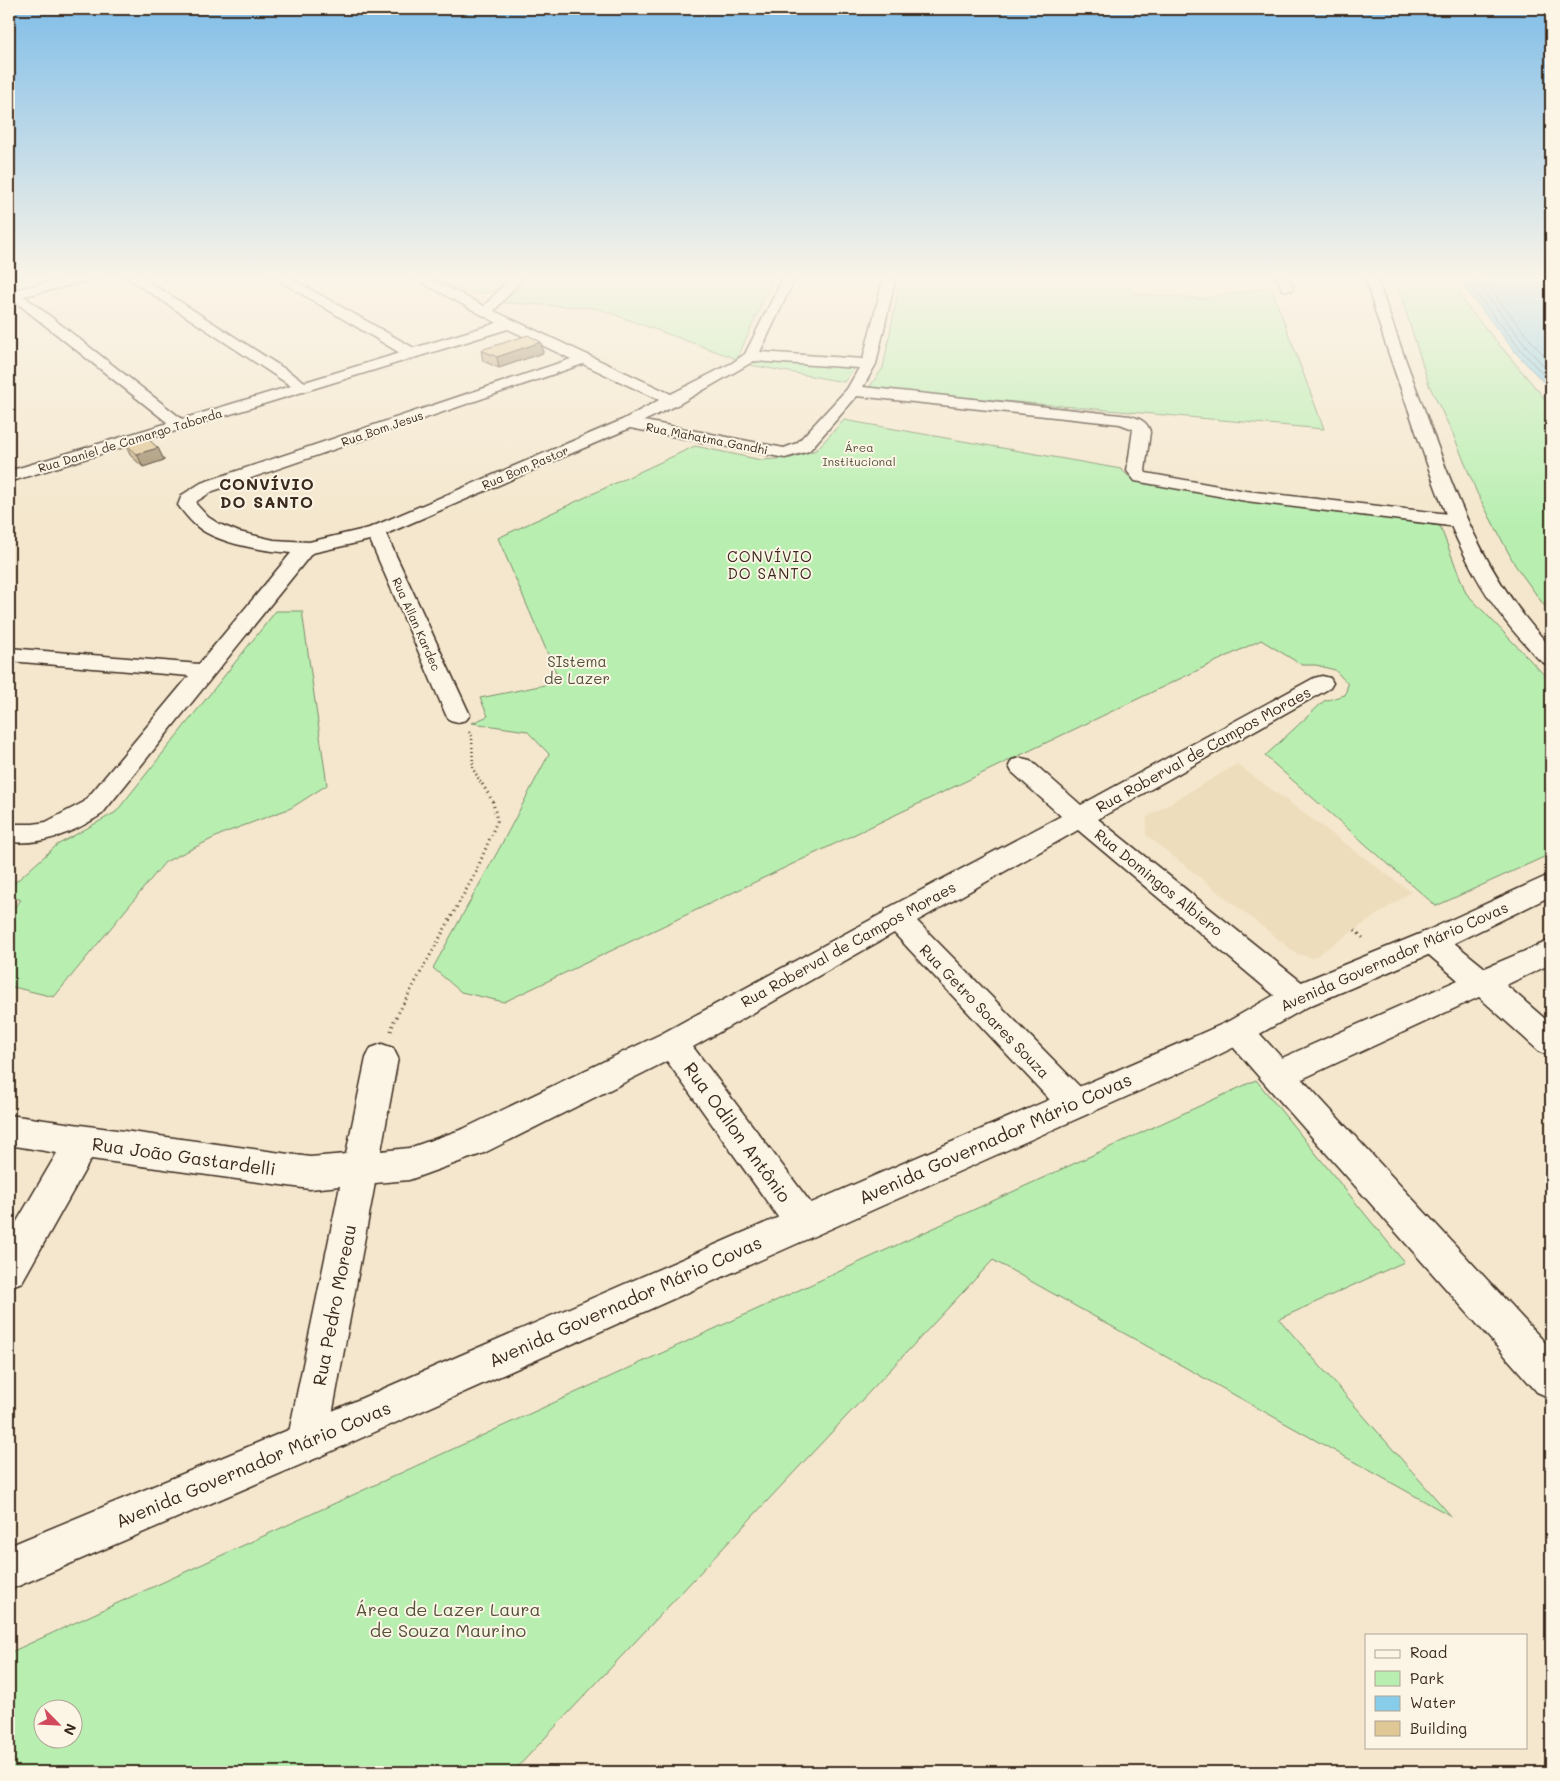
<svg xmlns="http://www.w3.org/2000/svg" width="1560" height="1781" font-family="Mali,sans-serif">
	<rect width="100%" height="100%" fill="#f4e7cd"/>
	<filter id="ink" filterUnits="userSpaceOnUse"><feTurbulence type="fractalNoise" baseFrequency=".02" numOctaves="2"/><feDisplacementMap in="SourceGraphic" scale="10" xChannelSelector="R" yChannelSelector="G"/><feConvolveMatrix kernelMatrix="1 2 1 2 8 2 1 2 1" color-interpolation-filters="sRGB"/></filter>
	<g filter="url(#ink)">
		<path fill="#eeddbc" d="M1237 764 1411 892 1313 958 1297 954 1146 835 1147 817Z"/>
		<path fill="#b8efb1" stroke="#7a8c68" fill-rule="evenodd" d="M430 276H512C483 307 463 291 430 276Z
			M523 276H774L737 359 596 308 505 303 502 298Z
			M901 276H1122L1135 294 1203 299 1271 287 1324 429 868 389 883 368Z
			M1391 276H1453L1464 303 1551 406V615L1515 565 1477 493 1453 434 1429 385 1398 287Z
			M760 358 857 365 844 382 750 365Z
			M844 420 1121 469 1127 475 1145 484 1440 526 1466 593 1551 682V849L1544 857 1436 906 1265 756 1324 701 1345 695 1348 684 1335 670 1316 665H1302L1261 640 504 1002 461 992 433 968 498 851 549 754 527 731 472 723 488 716 480 698 560 682 498 538 695 446 761 460 791 458 816 450Z
			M276 611H302L327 785 291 808 224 833 165 862 54 997 9 986V913L21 900 9 895V888L57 845 116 812Z
			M1256 1080 1404 1262 1279 1319 1451 1516 993 1260 513 1772H9V1653ZM42 1708H72V1738H42Z"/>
		<path fill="#87cde9" stroke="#698c98" d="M1460 276H1551V390L1517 354 1463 286Z"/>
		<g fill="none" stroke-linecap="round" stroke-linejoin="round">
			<path stroke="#596b6f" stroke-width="1" d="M1466 276 1468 284 1521 350 1551 383
				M1472 276 1526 346 1551 374
				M1480 276 1531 341 1551 363"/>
			<g stroke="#3b2a1e" stroke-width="3">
				<path id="minor" d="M77 276H99L97 279 24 296 182 419 291 386 125 276H140L305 382 400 353 272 276H287L414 348 497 323 410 276H426L484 306 512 276H525L494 311 671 394 732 363 745 354 784 276H796L760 352 863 359 884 276H896L876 364 863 387 1130 416C1139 418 1148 422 1150 432L1145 471 1146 473 1246 491 1458 515 1465 517 1467 521 1465 525 1458 527 1246 501 1135 481 1127 471 1133 429 1120 424 857 396 809 451 785 458 630 428 386 534 470 715 466 720 458 722 450 720 446 715 370 540 312 553 102 814C73 833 44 845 9 842V824H33L46 822 84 802 189 676 9 661V648L199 664 291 553C265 551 220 544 199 528 191 522 184 513 178 505L182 495 201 483 571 359 508 329 9 482V471L168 423 12 299 9 300V291ZM754 361 859 368 847 389 797 443 784 448 644 421 679 404ZM583 364 659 400 622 420 369 528 309 542 274 540 239 532 219 524 208 517 196 504 197 501 213 491Z
					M1276 276H1288L1293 287 1292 290H1282Z
					M1322 676 1330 678 1333 683 1330 688 1098 819 1309 988 1313 997 1309 1006 1298 1009 1287 1006 1078 830 917 921 1087 1094 1091 1104 1087 1114 1075 1119 1063 1114 894 933 693 1047 816 1210 821 1222 816 1234 803 1239 790 1234 667 1061 484 1153 409 1180 375 1183 327 1442 321 1456 307 1462 293 1456 287 1442 340 1186 310 1189 91 1159 22 1282 9 1287V1235L57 1153 9 1145V1115L310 1157 346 1154 366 1058 371 1048 382 1044 393 1048 398 1058 381 1151 409 1148 463 1129 661 1034 885 912 886 909 1061 816 1012 772 1009 766 1012 760 1021 758 1030 760 1081 805 1314 678Z
					M1432 930 1442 933 1485 968 1551 940V964L1506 985 1551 1024V1056L1540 1052 1479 997 1302 1079 1551 1349V1398L1537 1392 1266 1085 1227 1040 1223 1031 1227 1022 1238 1018 1249 1022 1282 1058 1458 980 1422 949 1418 941 1422 933Z"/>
			</g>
			<g stroke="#3b2a1e" stroke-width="3">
				<path id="tertiary" d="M1362 276H1374L1379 284C1394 329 1410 373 1427 417 1457 501 1488 582 1551 647V666C1540 663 1533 653 1526 645 1466 582 1438 497 1411 417 1395 373 1380 329 1367 284Z"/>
			</g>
			<g stroke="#3b2a1e" stroke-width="3">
				<path id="secondary" d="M1551 874V896L1442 949 1309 1006 1249 1040 1202 1063 321 1456 9 1590V1546L293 1428 1180 1043 1227 1022 1287 988 1422 933Z"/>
			</g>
			<path stroke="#3b2a1e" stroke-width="2.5" stroke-dasharray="1 3" stroke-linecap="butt" d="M469 732 472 736 473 769 481 783"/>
			<path stroke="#3b2a1e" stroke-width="3" stroke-dasharray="1 4" stroke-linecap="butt" d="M1355 930 1365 940
				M391 1031 394 1021 476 872 497 821 493 802 481 782"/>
			<use href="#minor" fill="#fcf5e5" fill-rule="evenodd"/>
			<use href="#tertiary" fill="#fcf5e5" fill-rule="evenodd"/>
			<use href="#secondary" fill="#fcf5e5" fill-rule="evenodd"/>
		</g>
		<path fill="#c1ab81" stroke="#3b2a1e" d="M541 342 543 353 499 368 483 361 481 350Z
			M125 444 158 448 164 460 143 467 131 456Z"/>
		<path fill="#9d8b69" stroke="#3b2a1e" d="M541 342 543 353 499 368 497 357Z
			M158 448 164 460 143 467 137 454Z"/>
		<path fill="#e0c796" stroke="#3b2a1e" d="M528 335 541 342 497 357 481 350Z
			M146 437 158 448 137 454 125 444Z"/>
	</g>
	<linearGradient id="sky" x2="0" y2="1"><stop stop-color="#81bee8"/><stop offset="0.53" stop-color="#faf4e8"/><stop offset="1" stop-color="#faf4e8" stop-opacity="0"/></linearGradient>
	<rect width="1560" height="525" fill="url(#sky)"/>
	<g text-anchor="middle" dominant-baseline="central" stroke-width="4" stroke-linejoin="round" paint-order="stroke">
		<g font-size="12" fill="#3b2a1e" stroke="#fcf5e5">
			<text transform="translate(382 428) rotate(-19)">Rua Bom Jesus</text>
			<text transform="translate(707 438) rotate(11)">Rua Mahatma Gandhi</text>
			<text transform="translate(130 440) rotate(-17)">Rua Daniel de Camargo Taborda</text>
			<text transform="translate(525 467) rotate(-23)">Rua Bom Pastor</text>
			<text transform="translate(417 624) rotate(66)">Rua Allan Kardec</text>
		</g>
		<g font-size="12" fill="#54513b" stroke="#fcf5e5">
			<text x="859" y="447">Área<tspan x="859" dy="14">Institucional</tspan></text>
		</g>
		<g font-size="15" letter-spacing="1" fill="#3b2a1e" stroke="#fcf5e5">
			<text x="770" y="556">CONVÍVIO<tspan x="770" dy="17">DO SANTO</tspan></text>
		</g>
		<g font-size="15" fill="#54513b" stroke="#fcf5e5">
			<text x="577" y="661">SIstema<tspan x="577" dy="17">de Lazer</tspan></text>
		</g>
		<g font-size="15" fill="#3b2a1e" stroke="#fcf5e5">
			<text transform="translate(1203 749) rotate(-29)">Rua Roberval de Campos Moraes</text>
			<text transform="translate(1159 882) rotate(39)">Rua Domingos Albiero</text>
			<text transform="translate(848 944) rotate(-29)">Rua Roberval de Campos Moraes</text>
			<text transform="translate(1394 956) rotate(-24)">Avenida Governador Mário Covas</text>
			<text transform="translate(985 1011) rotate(46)">Rua Getro Soares Souza</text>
		</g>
		<g font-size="16" font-weight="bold" letter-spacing="1" fill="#3b2a1e" stroke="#fcf5e5">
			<text x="267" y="483">CONVÍVIO<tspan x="267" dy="18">DO SANTO</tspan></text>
		</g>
		<g font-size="18" fill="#3b2a1e" stroke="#fcf5e5">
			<text transform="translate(738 1132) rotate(54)">Rua Odilon Antônio</text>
			<text transform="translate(995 1138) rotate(-24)">Avenida Governador Mário Covas</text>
			<text transform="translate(184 1156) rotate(8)">Rua João Gastardelli</text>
			<text transform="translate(625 1301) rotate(-24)">Avenida Governador Mário Covas</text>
			<text transform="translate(334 1305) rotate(-79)">Rua Pedro Moreau</text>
			<text transform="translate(253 1464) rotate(-23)">Avenida Governador Mário Covas</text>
		</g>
		<g font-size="18" fill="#54513b" stroke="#fcf5e5">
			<text x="448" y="1609">Área de Lazer Laura<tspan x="448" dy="21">de Souza Maurino</tspan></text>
		</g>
	</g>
	<rect width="1560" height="1781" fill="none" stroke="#fcf5e5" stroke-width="30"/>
	<rect x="15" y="15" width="1530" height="1751" fill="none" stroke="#3b2a1e" stroke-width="2" filter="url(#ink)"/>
	<rect x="1365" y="1634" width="162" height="115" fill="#fcf5e5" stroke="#afa495"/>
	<rect x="1375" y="1650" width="25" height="8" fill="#fcf5e5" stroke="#afa495"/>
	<text x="1410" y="1658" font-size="15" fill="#3b2a1e">Road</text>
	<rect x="1375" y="1671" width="25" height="15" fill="#b8efb1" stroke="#afa495"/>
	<text x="1410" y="1684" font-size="15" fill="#3b2a1e">Park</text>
	<rect x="1375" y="1696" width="25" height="15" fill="#87cde9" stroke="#afa495"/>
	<text x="1410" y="1708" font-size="15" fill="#3b2a1e">Water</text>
	<rect x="1375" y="1721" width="25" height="15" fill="#e0c796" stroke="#afa495"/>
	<text x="1410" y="1734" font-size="15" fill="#3b2a1e">Building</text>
	<g transform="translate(58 1724) rotate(114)"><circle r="24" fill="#fcf5e5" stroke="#afa495"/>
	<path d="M0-4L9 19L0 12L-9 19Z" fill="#d1495b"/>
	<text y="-8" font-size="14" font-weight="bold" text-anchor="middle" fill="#3b2a1e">N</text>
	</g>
</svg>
